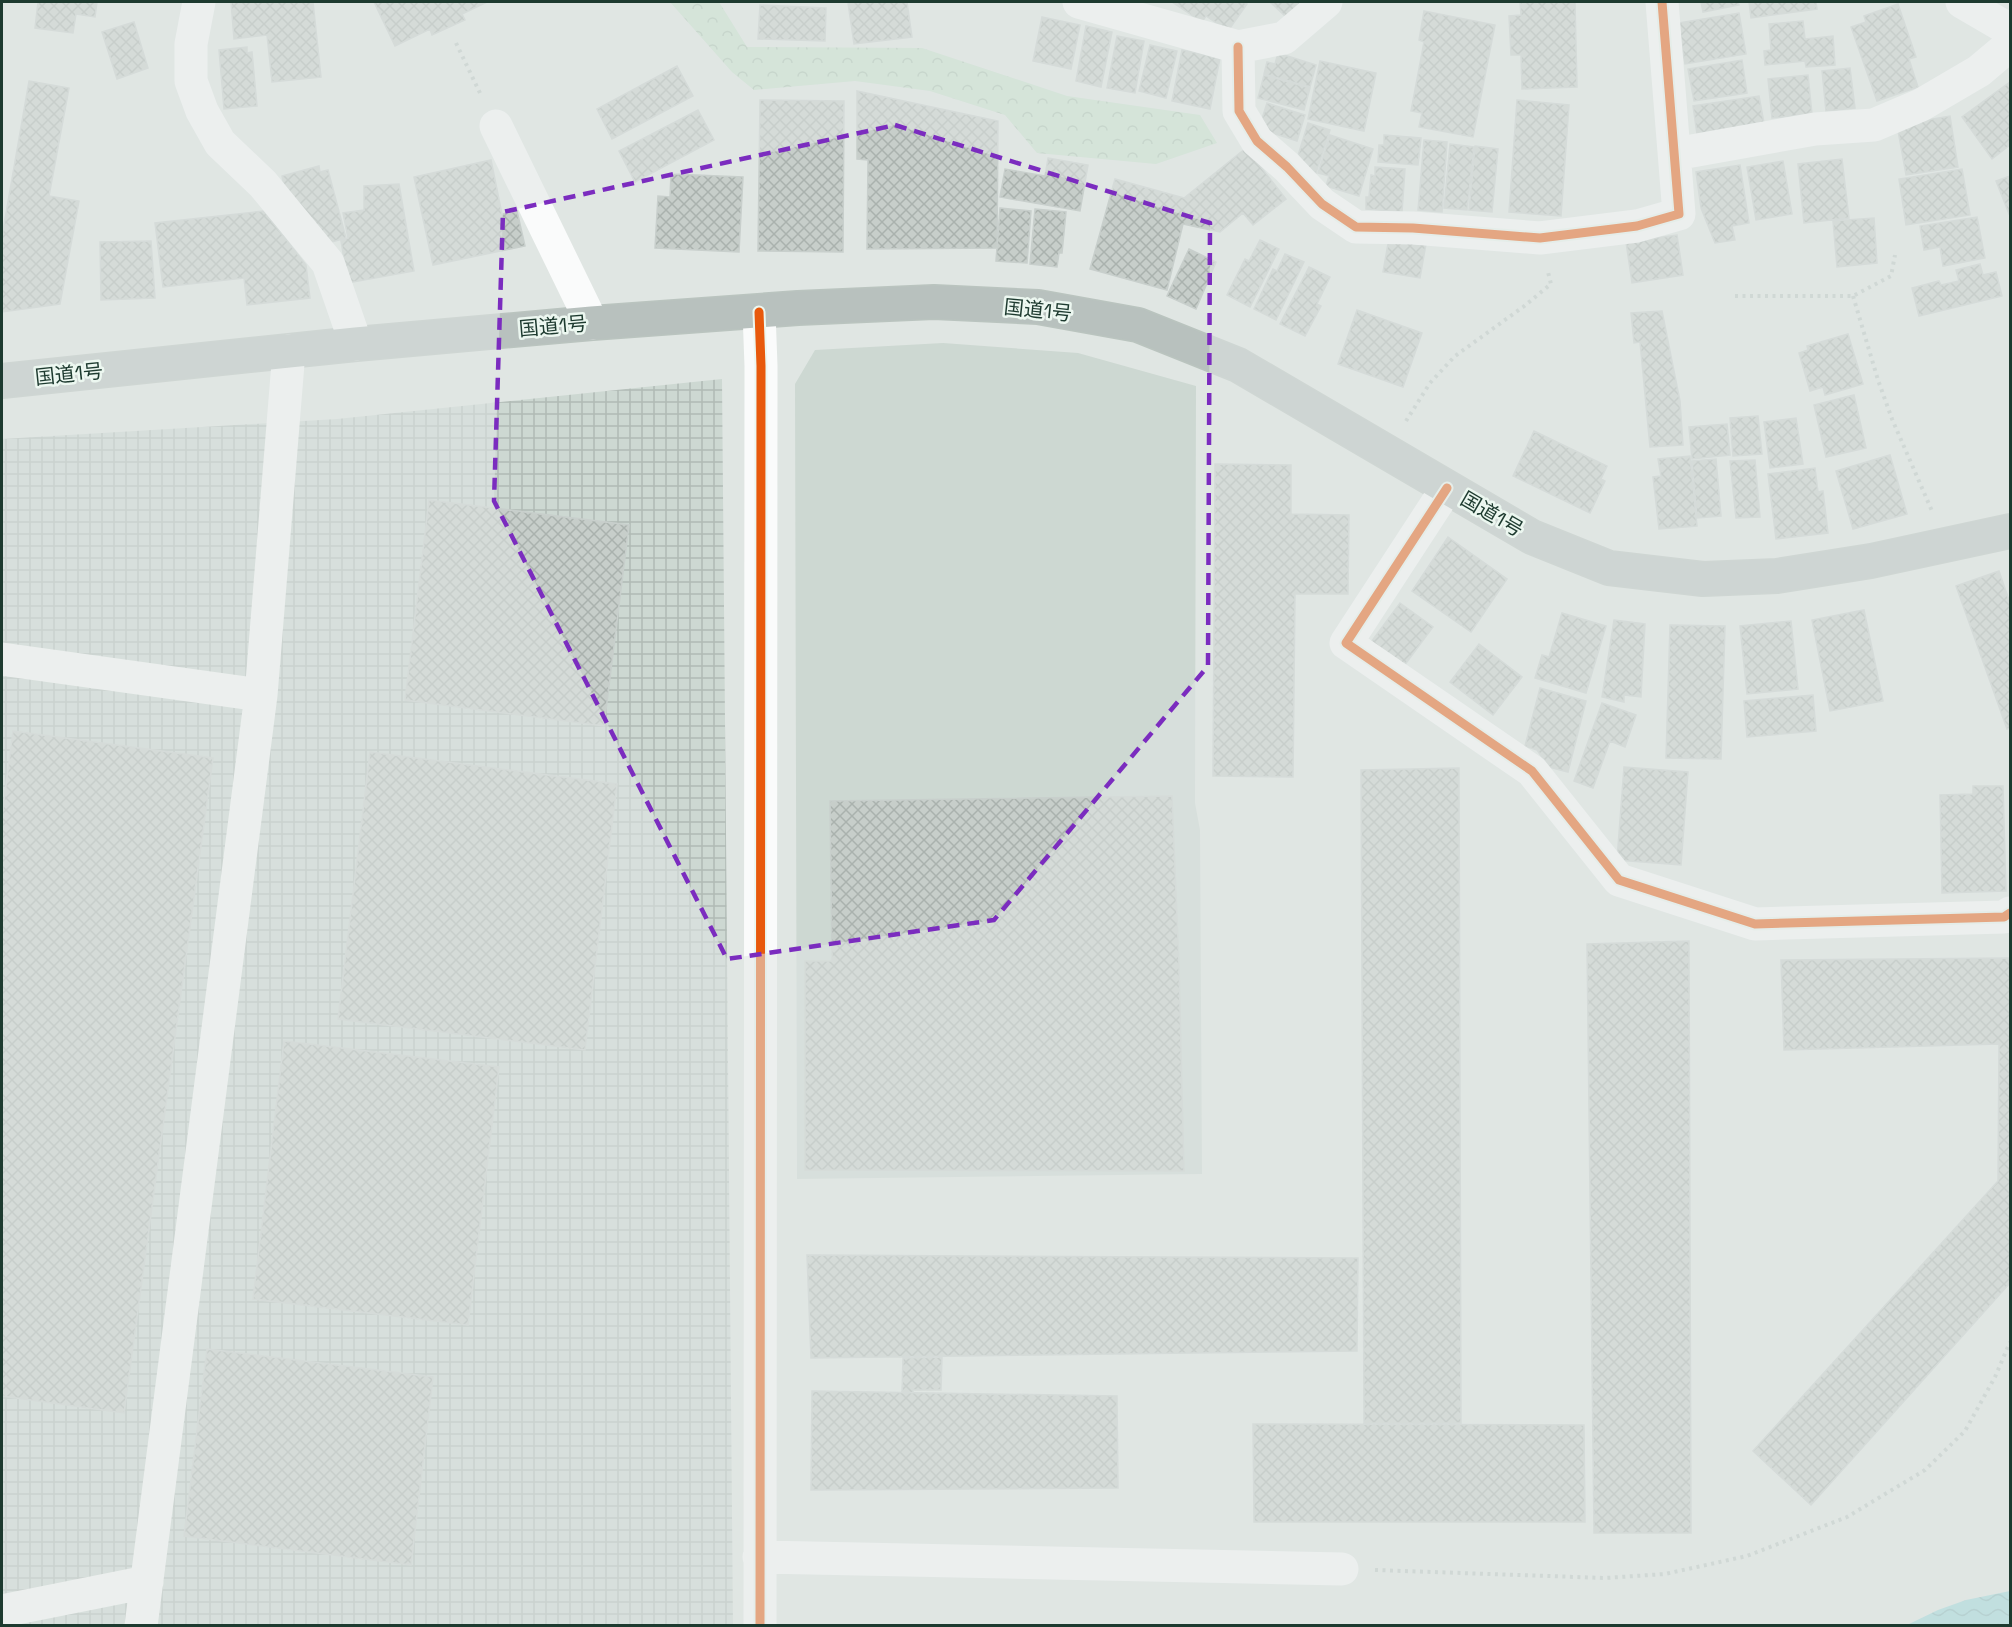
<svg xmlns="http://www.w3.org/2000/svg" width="2012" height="1627" font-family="'Space Grotesk','Noto Sans JP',sans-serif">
	<defs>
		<pattern id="industrial-grid" width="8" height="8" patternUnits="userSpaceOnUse" patternTransform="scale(1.5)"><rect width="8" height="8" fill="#cdd8d2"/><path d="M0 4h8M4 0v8" fill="none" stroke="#b0bab5"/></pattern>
		<pattern id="forest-crowns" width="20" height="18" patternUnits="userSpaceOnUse" patternTransform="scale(1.5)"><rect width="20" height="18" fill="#c7e2cc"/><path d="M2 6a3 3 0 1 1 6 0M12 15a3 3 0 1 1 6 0" fill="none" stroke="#aac3b0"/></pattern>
		<pattern id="water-waves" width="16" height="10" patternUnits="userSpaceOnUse" patternTransform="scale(1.5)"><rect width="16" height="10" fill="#9bd7da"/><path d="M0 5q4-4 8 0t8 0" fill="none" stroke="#85b9bb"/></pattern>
		<pattern id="building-cross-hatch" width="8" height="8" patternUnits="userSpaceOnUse" patternTransform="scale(1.5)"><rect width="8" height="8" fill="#c7ceca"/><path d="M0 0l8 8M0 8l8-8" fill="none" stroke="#aab2ae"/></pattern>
	</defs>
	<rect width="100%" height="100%" fill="#e0e6e3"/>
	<path fill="#cdd8d2" d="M943 343 1078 353 1196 386 1195 803 1200 830 1202 1174 797 1179 795 384 815 350Z"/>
	<path fill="url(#industrial-grid)" d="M722 379 733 1625 2 1626V439L337 419Z"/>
	<path fill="url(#forest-crowns)" d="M670 2H719L747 47 922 48 1067 96 1200 115 1217 143 1156 164 1037 153 1005 115 930 91 855 81 754 90 732 72Z"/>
	<path fill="url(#water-waves)" d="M2010 1591V1625H1907L1938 1610 1966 1600Z"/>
	<path fill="url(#building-cross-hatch)" stroke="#c8cfcc" stroke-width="1.5" d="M38 2H97L95 17 76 14 73 33 35 28Z
		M231 2H313L321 77 272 82 267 35 234 39Z
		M374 2H487L462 14 465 20 432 35 430 29 395 46Z
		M861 2H907L912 37 854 44 848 3Z
		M1172 2H1243L1247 4 1228 31 1206 16 1202 22Z
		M1270 2H1302L1286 17Z
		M1520 2H1575L1577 87 1522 89 1521 55H1511L1509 16 1521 15Z
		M1701 2H1738L1739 5 1703 12Z
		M1749 2H1816L1817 9 1751 18Z
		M1898 4 1916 57 1909 59 1918 87 1877 101 1851 27 1866 22 1864 16Z
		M760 5 826 8 825 41 758 39Z
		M1424 11 1495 25 1473 137 1419 127 1422 113 1411 111 1424 42 1419 40Z
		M1739 13 1746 54 1685 64 1678 23Z
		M1042 17 1080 25 1071 69 1033 61Z
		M1803 21 1805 39 1833 36 1835 65 1806 67 1805 61 1765 65 1764 51 1771 50 1769 24Z
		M134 22 148 68 117 79 102 32Z
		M1086 26 1112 32 1101 87 1076 81Z
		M1117 36 1144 41 1135 93 1107 88Z
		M1150 45 1177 51 1166 98 1139 91Z
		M247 47V53L252 52 257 106 224 109 219 50Z
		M1182 50 1220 58 1210 109 1172 101Z
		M1278 53 1316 65 1310 87 1264 74 1267 62 1275 64Z
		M1742 60 1747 93 1694 101 1688 69Z
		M1320 61 1376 73 1364 131 1308 119Z
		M677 66 693 96 612 139 597 109Z
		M1850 68 1855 108 1826 111 1822 71Z
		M1264 75 1310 88 1304 110 1258 98Z
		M1808 75 1812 114 1772 118 1768 79Z
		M29 81 69 88 49 196 79 201 60 304 2 312V236Z
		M2010 82V145L1992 159 1962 117Z
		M857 91 998 121 997 248 867 249 868 160 857 159Z
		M1759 96 1764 123 1697 134 1693 106Z
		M760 100 844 101 843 252 758 251Z
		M1517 100 1569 105 1561 216 1509 212Z
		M1267 103 1305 115 1297 141 1263 130 1260 125Z
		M698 110 714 140 635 182 619 151Z
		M1950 116 1958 167 1906 175 1897 125Z
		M1308 123 1330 130 1316 173 1304 169 1296 162Z
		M1330 135 1373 149 1359 196 1326 186 1329 176 1318 173Z
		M1384 135 1421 138 1418 165 1378 162 1379 145H1384Z
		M1424 140 1447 142 1442 212 1418 210Z
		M1450 144 1474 147 1467 210 1444 208Z
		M1475 146 1498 149 1492 212 1469 210Z
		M1246 148 1286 199 1253 225 1243 213 1220 232 1183 224 1167 290 1090 269 1115 179 1184 198Z
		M1048 158 1088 165 1080 211 1000 197 1005 169 1045 176Z
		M1842 159 1849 218 1804 223 1798 164Z
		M491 160 502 214 517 211 525 246 433 265 414 177Z
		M1783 161 1792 214 1756 220 1747 167Z
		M1740 165 1749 223 1732 226 1735 240 1715 243 1701 208 1696 172Z
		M319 166 320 172 328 170 346 238 325 244 287 201 282 176Z
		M1375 167 1405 169 1402 212 1366 209V197H1369L1371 175 1375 176Z
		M1962 169 1970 215 1906 225 1899 179Z
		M671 174 743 177 739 252 655 248 658 196 670 197Z
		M2010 176V213L2009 214 1996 181Z
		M399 184 414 271 348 283 341 241 348 238 343 213 364 210V186Z
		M1000 208 1031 211 1027 263 996 261Z
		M1035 209 1066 212 1062 253H1059L1057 267 1030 264Z
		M264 211 306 265 310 298 247 305 244 278 163 287 155 223Z
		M1977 217 1985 258 1943 266 1940 247 1924 250 1920 226Z
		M1874 218 1877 263 1837 267 1833 221Z
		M1677 235 1683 275 1632 283 1626 242Z
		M1389 238 1426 244 1420 278 1383 272Z
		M1260 240 1279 249 1250 307 1227 295 1245 259 1249 261Z
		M151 241 155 298 101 300 100 242Z
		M1189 249 1216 262 1196 309 1167 296Z
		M1285 254 1304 262 1276 320 1254 309 1273 269 1277 271Z
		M1980 264 1983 275 1996 272 2002 296 1919 316 1912 288 1939 281 1941 285 1959 281 1956 270Z
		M1309 267 1330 277 1317 304 1321 306 1305 336 1280 324Z
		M1357 310 1422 333 1403 387 1338 364Z
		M1662 311 1680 401 1683 445 1650 447 1640 342 1634 343 1631 313Z
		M1848 334 1863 384 1825 395 1823 387 1810 391 1799 353 1808 350 1807 346Z
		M1854 395 1866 448 1826 457 1814 405Z
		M1758 416 1762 454 1733 456 1730 418Z
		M1796 418 1803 464 1770 468 1764 422Z
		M1727 424 1730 455 1692 459 1689 427Z
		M1534 431 1607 466 1601 479 1605 481 1590 513 1513 476Z
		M1890 455 1907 514 1853 529 1836 471Z
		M1690 456 1697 526 1659 529 1653 477 1661 476 1658 459Z
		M1716 459 1721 516 1697 518 1692 461Z
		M1755 460 1760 517 1736 518 1730 461Z
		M1215 464 1291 465V514L1349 515 1348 594H1295L1293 777 1213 776Z
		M1815 468 1818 492 1823 491 1828 533 1776 539 1768 474Z
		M429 500 629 525 604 726 405 700Z
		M1448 537 1507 579 1471 632 1412 591Z
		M1999 571 2010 603V728L2007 729 1956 586Z
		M1400 603 1433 627 1404 666 1371 642Z
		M1864 610 1883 701 1830 711 1812 620Z
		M1562 613 1606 626 1586 693 1535 678 1542 655 1549 657Z
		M1614 620 1645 624 1641 697 1624 695V702L1602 697Z
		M1791 621 1798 689 1747 694 1740 626Z
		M1670 625 1725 626 1721 759 1666 758Z
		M1479 644 1522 677 1493 715 1450 682Z
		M1540 688 1586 701 1568 772 1549 767 1537 750 1525 746Z
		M1813 695 1816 731 1747 737 1744 701Z
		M1602 703 1636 715 1625 747 1610 741 1593 788 1574 781Z
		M13 731 213 758 124 1413 2 1396V816Z
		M370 752 617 784 585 1050 338 1019Z
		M1624 767 1688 772 1681 865 1617 860Z
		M1459 768 1461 1423H1364L1361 770Z
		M1973 786H2003L2006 891 1942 893 1940 795 1973 794Z
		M1172 796 1179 964 1184 1171 805 1170V961H832L830 801Z
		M1689 941 1691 1533H1594L1587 944Z
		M2010 958V1283L1811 1505 1753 1451 1998 1181 1999 1044 1784 1050 1781 960Z
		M284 1041 499 1067 468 1325 253 1299Z
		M807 1255 1358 1258 1357 1351 811 1358Z
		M207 1349 433 1377 411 1565 184 1536Z
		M942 1357 941 1390H913V1393L902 1392 903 1358Z
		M812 1391 1117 1396 1118 1488 811 1490Z
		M1253 1424 1584 1425 1585 1522H1254Z"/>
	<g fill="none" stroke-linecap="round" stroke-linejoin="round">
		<g stroke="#bac4bf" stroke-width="36">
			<path id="highway" d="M2 381 356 344 592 323 798 308 934 302 1038 307 1138 325 1238 365 1532 537 1609 568 1703 579 1777 576 1871 561 2010 531"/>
		</g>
		<path stroke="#bdc8c4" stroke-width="4" stroke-dasharray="3 4.5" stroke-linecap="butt" d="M456 43 480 93
			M1735 296H1853L1891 276 1895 255
			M1853 296 1878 380 1892 419 1932 511
			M1406 421 1430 383 1455 356 1523 307 1551 284 1548 272
			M1375 1570 1605 1578 1665 1574 1747 1556 1847 1517 1925 1470 1965 1431 1995 1377 2010 1342"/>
		<path stroke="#fafbfb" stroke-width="33" d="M199 2 191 44V81L202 111 220 143 263 184 328 263 356 344
			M1079 2 1238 47 1284 38 1326 2
			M1962 2 2010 30
			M1238 47 1239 111 1257 141 1287 167 1322 204 1356 227 1413 228 1540 238 1637 226 1679 214 1662 2
			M496 126 592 323
			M1675 154 1815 129 1874 125 1921 105 1979 71 2010 45
			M759 312 761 366 760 1626
			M1447 488 1346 643 1532 771 1619 880 1755 924 2004 917 2010 913
			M2 659 261 695
			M759 1557 1342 1569
			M2 1611 147 1582
			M141 1626 261 695 289 351"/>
		<use href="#highway" stroke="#b8c1be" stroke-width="33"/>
		<g stroke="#ecf7f0" stroke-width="13">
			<path id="cycleway" d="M1238 47 1239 111 1257 141 1287 167 1322 204 1356 227 1413 228 1540 238 1637 226 1679 214 1662 2
				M759 312 761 366 760 1626
				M1447 488 1346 643 1532 771 1619 880 1755 924 2004 917 2010 913"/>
		</g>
		<use href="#cycleway" stroke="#e8590c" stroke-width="9"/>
	</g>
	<path d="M0 0H2012V1627H0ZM895 125 1210 223 1208 666 994 920 727 959 494 501 503 212Z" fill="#e0e6e3" fill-opacity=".55" fill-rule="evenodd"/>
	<path fill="none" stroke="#7b2cbf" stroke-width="4.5" stroke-dasharray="12 8" stroke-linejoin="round" d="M895 125 1210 223 1208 666 994 920 727 959 494 501 503 212Z"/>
	<g text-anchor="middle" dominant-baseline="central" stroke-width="5" stroke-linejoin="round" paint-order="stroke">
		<g font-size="20" fill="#1d3a2f" stroke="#ecf7f0">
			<text transform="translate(1038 310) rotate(6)">国道1号</text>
			<text transform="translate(553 326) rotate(-5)">国道1号</text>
			<text transform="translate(69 374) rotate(-6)">国道1号</text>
			<text transform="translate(1492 514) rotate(30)">国道1号</text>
		</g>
	</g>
	<rect width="2012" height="1627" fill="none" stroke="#1d3a2f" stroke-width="6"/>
</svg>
